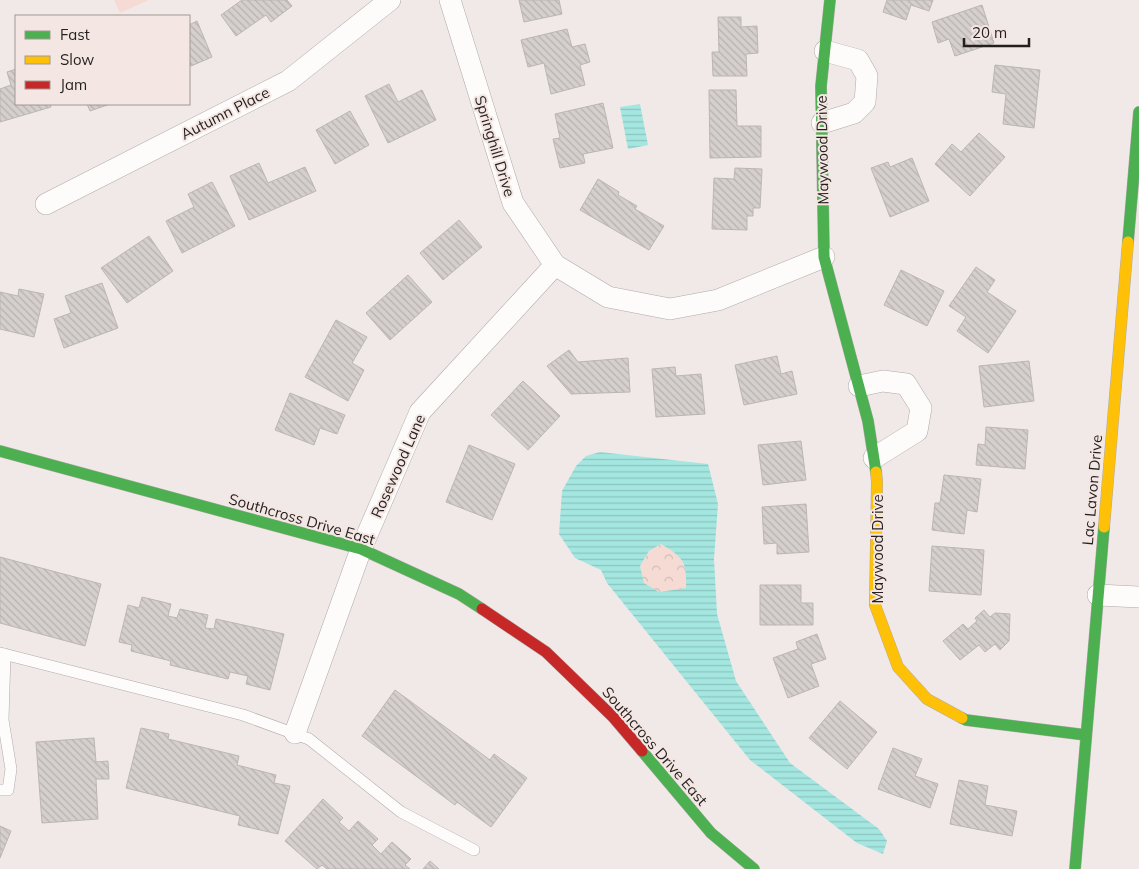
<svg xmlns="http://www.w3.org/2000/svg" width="1139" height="869" font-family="Mulish,sans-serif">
	<defs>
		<pattern id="forest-crowns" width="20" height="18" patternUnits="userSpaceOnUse" patternTransform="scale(1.25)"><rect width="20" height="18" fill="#f6dbd4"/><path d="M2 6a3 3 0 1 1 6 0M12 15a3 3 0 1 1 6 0" fill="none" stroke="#d3bcb6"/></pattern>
		<pattern id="water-rules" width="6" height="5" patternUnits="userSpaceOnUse" patternTransform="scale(1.25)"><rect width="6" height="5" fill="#a4e6e0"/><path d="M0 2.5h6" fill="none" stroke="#8dc5c0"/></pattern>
		<pattern id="building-back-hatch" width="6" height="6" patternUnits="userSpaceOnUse" patternTransform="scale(1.25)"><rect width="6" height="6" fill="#d5cfce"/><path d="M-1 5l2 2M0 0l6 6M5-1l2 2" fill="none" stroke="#b7b1b0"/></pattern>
	</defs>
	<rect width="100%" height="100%" fill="#f0e9e7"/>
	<path fill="url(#forest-crowns)" d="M661 544 679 555 686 571 687 588 659 592 644 583 640 566 649 551Z"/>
	<path fill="#f6dbd4" d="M114 0H149L120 13Z"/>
	<path fill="url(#water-rules)" fill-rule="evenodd" d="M640 104 648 145 628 149 620 107Z
		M600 452 708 464 718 504 714 559 717 614 736 681 790 763 879 829 887 841 883 854 857 843 750 760 607 583 601 570 575 558 559 534 562 491 576 466 586 456ZM661 544C683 557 687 562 686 588L659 592 644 583 640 566 649 551Z"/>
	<path fill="url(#building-back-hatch)" stroke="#bbb5b4" d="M242 0H287L292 6 271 22 266 15 236 36 221 15Z
		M519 0H559L562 14 524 22Z
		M887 0H933L929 11 911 5 906 20 883 12Z
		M982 5 994 43 955 56 949 39 938 43 932 22Z
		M718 17H741V27L757 26 758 53 746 54 747 76H713L712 52H719Z
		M197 21 212 57 191 66 189 61V25Z
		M567 29 572 47 585 44 590 62 580 65 585 85 551 94 544 63 528 67 521 40Z
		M995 65 1040 70 1034 128 1003 124 1006 94 992 92Z
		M16 69V104H50L51 107 0 122V89L11 85 7 72Z
		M389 84 398 102 422 90 436 120 388 143 365 96Z
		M709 90H736L737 126H761V157L710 158Z
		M603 103 613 148 583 154 585 163 560 168 553 139 560 138 555 114Z
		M87 104H110L90 111Z
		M350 111 369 145 335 164 316 130Z
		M979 133 1005 157 970 196 935 164 952 144 961 152Z
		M912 158 929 201 890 217 871 168 888 162 890 167Z
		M259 163 268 183 305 167 316 191 249 220 230 176Z
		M735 168 762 169 760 208H753V216H747V230L712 229 714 178 734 179Z
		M598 179 619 192 618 195 637 206 635 209 664 226 649 250 580 210Z
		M212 182 235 226 182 253 166 221 194 207 188 194Z
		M459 220 482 247 443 280 420 253Z
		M149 236 173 271 127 303 101 268Z
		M976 267 995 280 987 292 1016 311 988 353 957 331 966 317 949 306Z
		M901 270 944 291 927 326 884 305Z
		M408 275 432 302 390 340 366 313Z
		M102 283 118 328 64 348 54 319 71 313 65 296Z
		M19 289 44 294 34 337 0 329V292L18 296Z
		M336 320 367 337 352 363 364 370 348 401 305 377Z
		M569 350 578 362 628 358 630 392 571 394 547 366Z
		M777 356 781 374 792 371 797 394 744 405 735 365Z
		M1029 361 1034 401 984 407 979 366Z
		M675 367 676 376 701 374 705 414 656 417 652 369Z
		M523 381 560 416 528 450 491 415Z
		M290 393 345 415 337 434 320 428 314 445 275 430Z
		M986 427 1028 430 1025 469 976 465 978 444 985 445Z
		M801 441 806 480 763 485 758 445Z
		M469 445 515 464 492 520 446 502Z
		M944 475 981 479 977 512 967 510 964 534 932 530 935 503H940Z
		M806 504 809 552 777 554V543L764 544 762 507Z
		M932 546 984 550 981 595 929 591Z
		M0 557 101 584 85 646 0 623Z
		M760 585H801V603H813V625H760Z
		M142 597 171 604 168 616 177 618 180 609 208 615 205 628 214 629 216 619 284 634 270 690 246 684 248 676 230 672 228 679 170 665 171 661 131 651 132 645 119 642 128 605 139 608Z
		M984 610 990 617 995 613 1010 614 1009 641 1000 650 995 644 985 652 979 645 960 660 943 641 963 624 968 629 977 621 975 618Z
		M817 634 826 659 811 664 819 686 788 698 773 658 798 649 796 642Z
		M395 690 490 760 494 754 527 778 491 827 457 802 455 805 362 736Z
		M840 701 877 732 847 769 809 738Z
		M141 728 169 734 168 739 239 756 237 765 276 775 274 783 290 786 278 834 238 825 240 816 126 788Z
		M94 738 96 762 108 761 109 779H96L98 819 42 823 36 742Z
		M893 748 922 759 915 776 938 784 930 808 878 789Z
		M959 780 988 786 985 805 1017 811 1012 836 950 824Z
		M323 799 343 818 339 822 349 831 358 821 378 839 372 845 381 854 392 842 411 859 405 865 410 869H327L322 865 317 869 285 841Z
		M0 826 11 831 0 858Z
		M430 861 439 869H423Z"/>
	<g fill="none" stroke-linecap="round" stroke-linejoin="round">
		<g stroke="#b0aaa9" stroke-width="12">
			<path id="lane" d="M0 653 243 715 309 739 401 812 474 850
				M0 790H8L11 769 3 720 5 654"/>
		</g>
		<g stroke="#b0aaa9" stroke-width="22">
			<path id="street" d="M450 0 513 203 555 265 608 297 670 309 718 300 824 257
				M822 123 854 113 865 102 867 76 858 60 825 51
				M46 204 288 81 390 0
				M859 386 883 381 906 384 921 408 917 431 874 458
				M1098 595 1139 597
				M295 733 361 549 420 412 555 265"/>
		</g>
		<g stroke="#b0aaa9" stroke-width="12">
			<path id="fast" d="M830 0 821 86 824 257 868 421 876 472
				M1128 242 1139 112
				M0 451 361 549 459 594 482 609
				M962 718 966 720 1086 735
				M642 751 711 833 754 869
				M1075 869 1104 527"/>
		</g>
		<g stroke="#b0aaa9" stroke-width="12">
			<path id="slow" d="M876 472 877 481 875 605 898 667 927 699 962 718
				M1104 527 1128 242"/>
		</g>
		<g stroke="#b0aaa9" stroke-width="12">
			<path id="jam" d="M482 609 546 652 613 717 642 751"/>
		</g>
		<use href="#lane" stroke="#fdfcfb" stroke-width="11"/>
		<use href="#street" stroke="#fdfcfb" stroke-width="21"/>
		<use href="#fast" stroke="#4caf50" stroke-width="11"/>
		<use href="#slow" stroke="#ffc107" stroke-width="11"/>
		<use href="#jam" stroke="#c62828" stroke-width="11"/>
	</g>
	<g text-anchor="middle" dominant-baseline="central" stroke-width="4" stroke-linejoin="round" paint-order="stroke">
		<g font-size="15" fill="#241f1e" stroke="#f4e7e3">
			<text transform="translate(225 113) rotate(-27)">Autumn Place</text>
			<text transform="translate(495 146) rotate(73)">Springhill Drive</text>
			<text transform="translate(822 150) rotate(-91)">Maywood Drive</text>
			<text transform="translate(398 466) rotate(-66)">Rosewood Lane</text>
			<text transform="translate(1092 490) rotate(-85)">Lac Lavon Drive</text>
			<text transform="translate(302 519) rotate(16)">Southcross Drive East</text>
			<text transform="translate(877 549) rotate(-90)">Maywood Drive</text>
			<text transform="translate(655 746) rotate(49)">Southcross Drive East</text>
		</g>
	</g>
	<rect x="15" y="15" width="175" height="90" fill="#f4e7e3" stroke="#a19794"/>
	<rect x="25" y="31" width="25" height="8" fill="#4caf50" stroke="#a19794"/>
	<text x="60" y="40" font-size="15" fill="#241f1e">Fast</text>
	<rect x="25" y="56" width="25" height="8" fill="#ffc107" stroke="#a19794"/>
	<text x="60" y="65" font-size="15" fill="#241f1e">Slow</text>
	<rect x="25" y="81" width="25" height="8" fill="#c62828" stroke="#a19794"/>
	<text x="60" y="90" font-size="15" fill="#241f1e">Jam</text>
	<path d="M964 38v8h65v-8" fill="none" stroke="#241f1e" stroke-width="2.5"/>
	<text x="972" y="38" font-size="15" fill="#241f1e" stroke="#f4e7e3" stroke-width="4" paint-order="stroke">20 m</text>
</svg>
